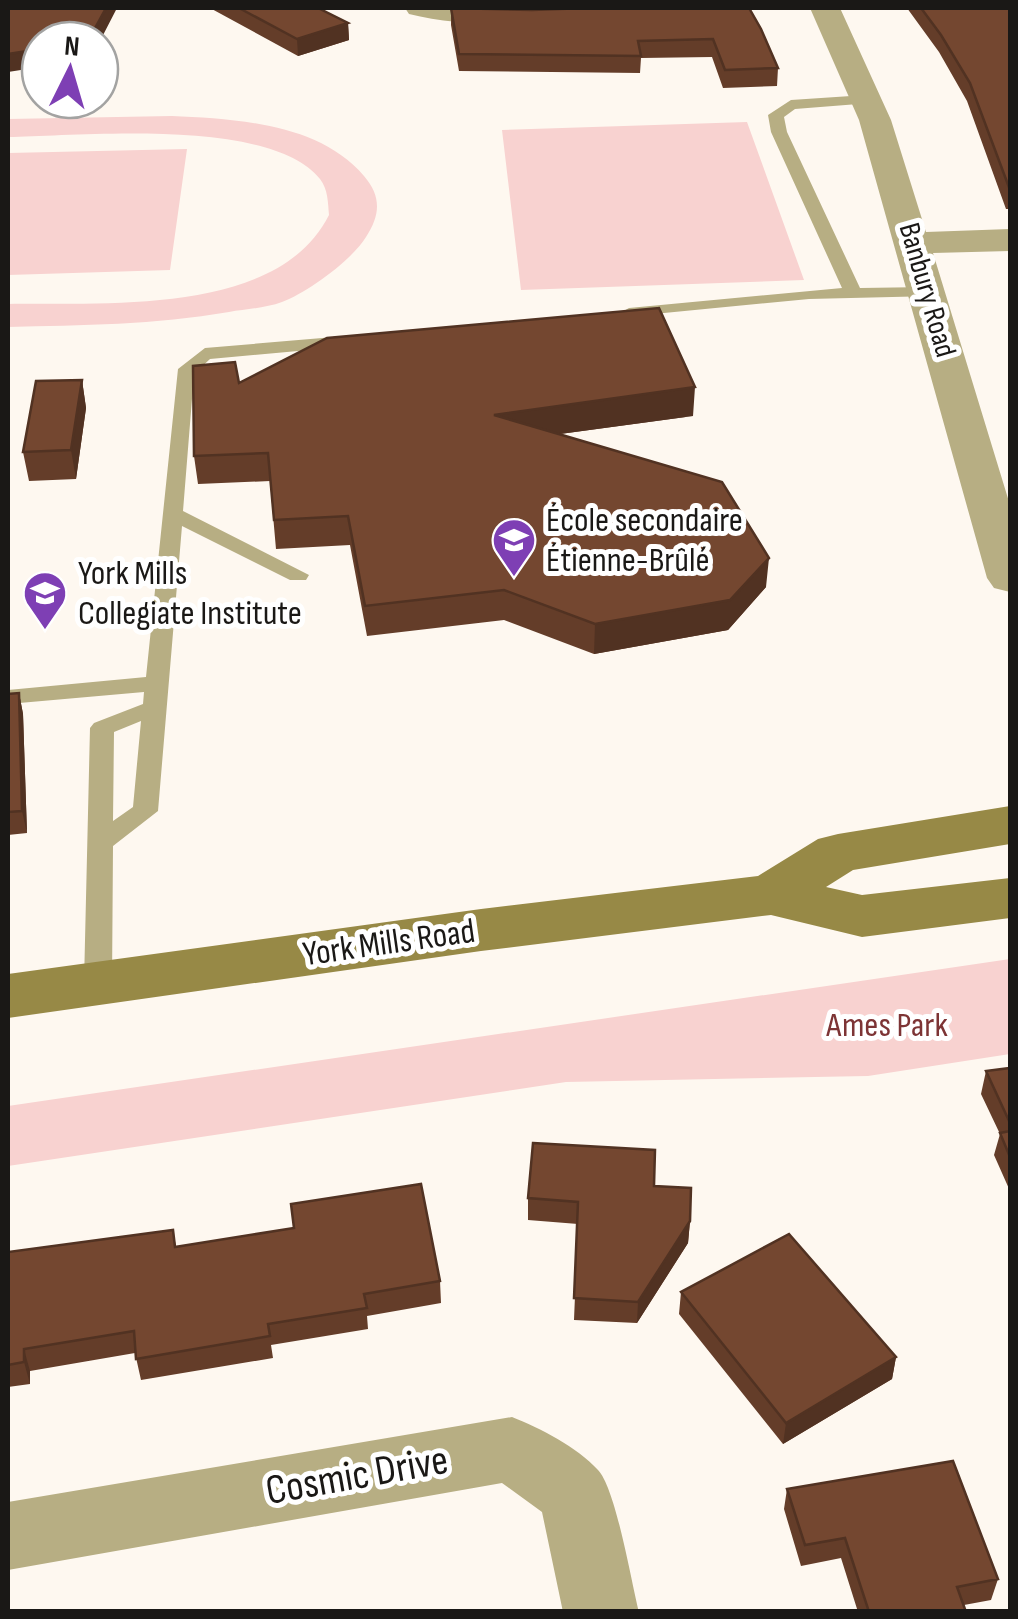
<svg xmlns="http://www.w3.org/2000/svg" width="1018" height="1619" font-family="'Sofia Sans Condensed',sans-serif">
	<rect width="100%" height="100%" fill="#fef8f0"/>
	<path fill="#f8d2d0" d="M172 116C236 119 319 123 364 176 382 197 380 215 366 237 352 260 307 293 282 302 266 308 246 309 229 312 155 325 82 325 8 327V304C104 302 278 317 329 215 328 203 328 189 320 179 271 117 80 136 8 137V119Z
		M747 122 804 280 521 290 502 130Z
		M187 149 170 270 8 275V153Z
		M1010 959V1054L868 1076 566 1082 8 1166V1106Z"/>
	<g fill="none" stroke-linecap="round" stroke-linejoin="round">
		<path fill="#b7ae83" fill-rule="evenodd" d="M866 95 874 100 871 103 795 109 784 117 787 132 860 288 928 287 937 292 934 296 809 299 623 317 620 313 629 308 842 288 771 132 768 115 791 100Z
			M346 336 355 342 353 346 210 359 194 374 183 511 309 575 306 580H290L182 526 158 811 113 846 112 983 108 990H88L84 983 90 728 94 723 143 704 144 692 8 704V690L146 677 178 369 205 348ZM141 721 133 807 113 821 114 732Z"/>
		<path fill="#b7ae83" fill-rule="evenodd" d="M405 8H671L667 14 656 17C579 19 484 33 409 14Z
			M810 8H840L891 120 926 232 1010 229V251L933 253 1010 505V592L994 588 987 578 859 120Z
			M512 1417C540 1428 577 1447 598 1470 616 1489 631 1581 639 1612H563L542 1512 502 1483 8 1570V1502Z"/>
		<path fill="#978946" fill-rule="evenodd" d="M1010 806V844L853 870 826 887 862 895 1010 878V918L862 937 771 915 481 951 8 1018V974L481 909 758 876 818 839 838 834Z"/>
	</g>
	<path fill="#643d29" d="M210 8H318L348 23 349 40 298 56Z
		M451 8 532 10 749 8 778 68 777 86 723 88 712 57 641 58 640 73 459 71 451 25Z
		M907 8H1010V209H1006L967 101 939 52Z
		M82 380 86 408 76 479 29 481 23 452Z
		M693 416 560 434 766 587 728 630 594 654 504 620 367 636 350 545 276 549 270 481 198 484 194 456Z
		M19 693 23 714 27 833 8 835V694Z
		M1010 1068V1191L994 1155 1000 1134 981 1094 986 1071Z
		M654 1186 690 1221 688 1243 637 1323 574 1320 578 1224 528 1220V1198Z
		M173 1230 176 1247 440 1281 441 1303 367 1316 368 1329 271 1345 273 1358 141 1380 135 1353 30 1371V1384L8 1387V1252Z
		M681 1292 896 1357 892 1379 783 1444 679 1314Z
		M787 1489 998 1579 991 1600 964 1605 966 1612H858L841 1558 801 1566 784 1509Z"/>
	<path fill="#513222" d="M106 8H117L100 41 59 40Z
		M348 23 349 40 298 56 297 39Z
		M40 49V67L8 72V54Z
		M82 380 86 408 76 479 71 450Z
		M695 387 693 416 494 443V415Z
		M769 558 766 587 728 630 594 654 595 624Z
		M19 693 23 714 27 833 22 811Z
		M690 1221 688 1243 637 1323 638 1302Z
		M24 1349 30 1371V1384L24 1362Z
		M896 1357 892 1379 783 1444 786 1423Z"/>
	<path fill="#744730" stroke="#513222" stroke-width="2.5" d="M10 8H106L94 30 59 40H40V49L8 54V10Z
		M239 8H318L348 23 297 39Z
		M451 8 532 10 587 8H749L761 29 778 68 725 70 713 39 638 41 641 56 459 54Z
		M921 8H1010V190L970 83 941 35Z
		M659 308 695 387 494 415 722 482 769 558 730 600 595 624 504 590 365 606 348 516 274 520 268 453 194 456 193 366 235 362 239 383 327 338Z
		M82 380 71 450 23 452 36 381Z
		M19 693 22 811 8 812V694Z
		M1010 1068V1123L986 1071Z
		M1010 1131V1157L1000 1133Z
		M533 1143 655 1150 654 1186 691 1188 690 1221 638 1302 574 1298 578 1202 528 1198Z
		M421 1184 440 1281 364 1294 367 1308 268 1324 270 1336 136 1359 134 1331 24 1349V1362L8 1365V1252L173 1230 175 1247 294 1228 291 1204Z
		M789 1234 896 1357 786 1423 681 1292Z
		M953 1461 998 1579 957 1587 966 1612H869L845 1538 805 1545 787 1489Z"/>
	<defs>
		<g id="school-pin" transform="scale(2.25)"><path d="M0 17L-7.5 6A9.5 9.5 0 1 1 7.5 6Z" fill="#7e3fb4" stroke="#fff"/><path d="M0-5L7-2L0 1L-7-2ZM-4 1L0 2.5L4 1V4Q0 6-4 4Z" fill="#fff"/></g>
	</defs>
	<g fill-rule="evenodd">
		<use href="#school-pin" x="514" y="540"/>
		<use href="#school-pin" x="45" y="593"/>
	</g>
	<g text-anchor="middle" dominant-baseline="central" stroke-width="10" stroke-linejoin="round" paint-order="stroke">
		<g font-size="30" fill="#1a1816" stroke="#fff">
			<text transform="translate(927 290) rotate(74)">Banbury Road</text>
		</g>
		<g font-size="35" fill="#1a1816" stroke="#fff" text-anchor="start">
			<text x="546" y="520">École secondaire<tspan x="546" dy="40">Étienne-Brûlé</tspan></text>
			<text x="78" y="573">York Mills<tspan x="78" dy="40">Collegiate Institute</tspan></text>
		</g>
		<g font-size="35" fill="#1a1816" stroke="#fff">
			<text transform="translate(389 943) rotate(-8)">York Mills Road</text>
		</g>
		<g font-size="35" fill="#7d3435" stroke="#fff">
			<text x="887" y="1025">Ames Park</text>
		</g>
		<g font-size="42" fill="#1a1816" stroke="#fff">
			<text transform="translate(357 1476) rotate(-10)">Cosmic Drive</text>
		</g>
	</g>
	<rect width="1018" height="1619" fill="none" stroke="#1a1816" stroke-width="20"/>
	<g transform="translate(70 70) rotate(5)"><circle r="48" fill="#ffffff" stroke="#a3a3a2" stroke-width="2.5"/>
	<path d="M0-8L18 38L0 25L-18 38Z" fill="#7e3fb4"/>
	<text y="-15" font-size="28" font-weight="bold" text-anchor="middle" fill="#1a1816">N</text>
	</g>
</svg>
